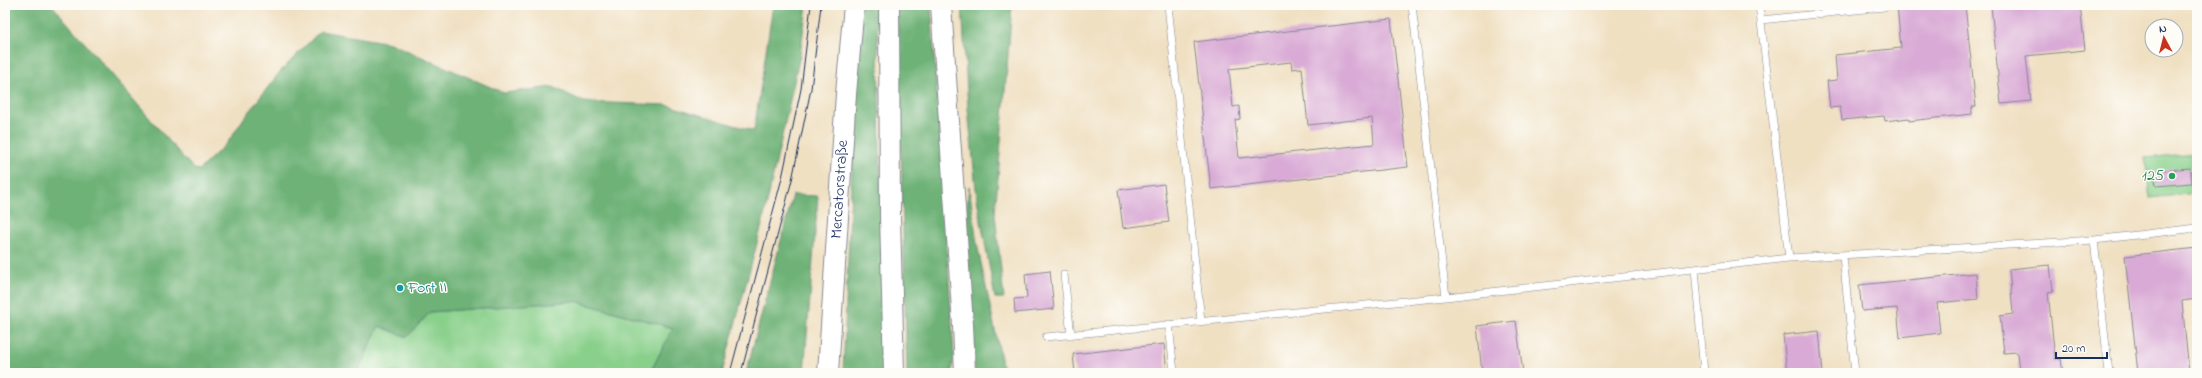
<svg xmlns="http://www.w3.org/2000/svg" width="2202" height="378" font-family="'Indie Flower',sans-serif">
	<rect width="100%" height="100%" fill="#fdfcf7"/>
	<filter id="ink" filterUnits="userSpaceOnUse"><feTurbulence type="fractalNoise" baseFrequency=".025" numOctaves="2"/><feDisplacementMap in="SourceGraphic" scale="8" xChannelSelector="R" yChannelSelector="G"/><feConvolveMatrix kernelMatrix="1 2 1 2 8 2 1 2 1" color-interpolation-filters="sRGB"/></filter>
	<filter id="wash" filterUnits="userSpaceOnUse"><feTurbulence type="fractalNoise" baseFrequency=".012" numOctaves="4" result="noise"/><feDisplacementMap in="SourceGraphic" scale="16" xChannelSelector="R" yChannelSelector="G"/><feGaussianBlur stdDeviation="0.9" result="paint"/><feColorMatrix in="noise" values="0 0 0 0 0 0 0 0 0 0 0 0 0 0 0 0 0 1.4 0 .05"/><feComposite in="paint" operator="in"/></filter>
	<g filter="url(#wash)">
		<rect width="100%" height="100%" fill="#f0e0c2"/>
		<path fill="#89d08b" stroke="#528074" d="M2197 153V193L2150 198 2145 158Z
			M575 301 673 328 650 373H357L379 326 407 337 430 312Z"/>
		<path fill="#6eb277" stroke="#44706a" d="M5 5H52L182 156 194 169 199 170 228 142 244 118 279 73 320 31 390 43 504 93 553 87 584 102 667 105 754 131 773 5H807L800 55 763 221 722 373H650L673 328 575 301 430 312 407 337 379 326 357 373H5Z
			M859 5H877L885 373H843Z
			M897 5H931L954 356 952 373H907Z
			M962 5H1012L995 214 1004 298H995L977 199 968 109Z
			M969 186 977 244 1004 373H975L965 224Z
			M793 195 818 196 804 373H746Z"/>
		<g id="blocks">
			<path fill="#d9aad6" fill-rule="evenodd" d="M1897 5H1965L1976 107H1972V114L1909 121V118L1885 121 1884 116 1842 120 1840 107 1830 108 1827 81 1837 80 1835 55 1901 48Z
				M2000 5H2080L2085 50 2026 56 2031 101 2001 104 1991 6Z
				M1391 19 1408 167 1211 189 1194 42ZM1291 62 1292 69 1302 68 1308 125 1372 118 1374 144 1239 158 1235 120 1240 119 1239 106 1233 107 1229 69Z
				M2190 168 2192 183 2156 186 2154 171Z
				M1164 184 1169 222 1123 228 1118 190Z
				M2197 248V299L2182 301 2189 373H2138L2125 256Z
				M2050 265 2053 291 2048 292 2055 359H2061L2063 373H2019L2017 352 2004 353 2000 316 2013 314 2009 269Z
				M1050 271 1054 309 1015 313 1014 299 1027 298 1025 274Z
				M1976 273 1978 299 1937 303 1940 333 1900 338 1897 308 1862 311 1859 285Z
				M1516 321 1523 373H1482L1477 326Z
				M1819 331 1823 373H1787L1783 335Z
				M1164 344 1167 373H1075L1073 354Z"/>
		</g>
	</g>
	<g filter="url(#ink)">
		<use href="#blocks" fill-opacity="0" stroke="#868890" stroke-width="1"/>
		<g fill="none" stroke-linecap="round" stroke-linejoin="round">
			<g stroke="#868890" stroke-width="8">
				<path id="service" d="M1168 5 1201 321
					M1412 5 1446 297 1789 258 1759 5
					M1761 20 1884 7
					M2094 240 2109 373
					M1843 256 1855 373
					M1789 258 2094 240 2197 228
					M1695 269 1704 373
					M1064 275 1071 335
					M1169 324 1174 373
					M1046 337 1446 297"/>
			</g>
			<g stroke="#868890" stroke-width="22">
				<g id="secondary">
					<path d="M889 5 890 216 894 373"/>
					<path d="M941 5 963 325 965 373"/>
					<path id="s1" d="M828 373 846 94 854 5"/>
				</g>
			</g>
			<use href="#service" stroke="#fff" stroke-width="7"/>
			<use href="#secondary" stroke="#fff" stroke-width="20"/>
			<path stroke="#1b2f5e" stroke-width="1" d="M730 373 782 178 801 89 811 5
				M741 373 792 180 811 89 821 5"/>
		</g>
	</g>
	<circle fill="#2e9e5b" stroke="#fdfcf7" stroke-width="1.5" cx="2172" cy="176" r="4"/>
	<circle fill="#0f9aa8" stroke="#fdfcf7" stroke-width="1.5" cx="400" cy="288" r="4"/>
	<g text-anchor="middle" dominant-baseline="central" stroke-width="3" stroke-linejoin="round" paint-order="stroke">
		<g font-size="16" fill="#27864d" stroke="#fdfcf7" text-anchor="end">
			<text x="2164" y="176">125</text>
		</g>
		<g font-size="16" fill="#1b2f5e" stroke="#fdfcf7">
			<text stroke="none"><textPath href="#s1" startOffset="184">Mercatorstraße</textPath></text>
		</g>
		<g font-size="16" fill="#0d838f" stroke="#fdfcf7" text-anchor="start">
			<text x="408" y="288">Fort II</text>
		</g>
	</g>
	<rect width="2202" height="378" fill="none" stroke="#fdfcf7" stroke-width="20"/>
	<g transform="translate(2164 38) rotate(353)"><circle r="19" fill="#fdfcf7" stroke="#a3aaba"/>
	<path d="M0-3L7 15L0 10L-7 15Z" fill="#c8321e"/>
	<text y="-6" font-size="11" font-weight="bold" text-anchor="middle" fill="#1b2f5e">N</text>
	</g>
	<path d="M2056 352v6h51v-6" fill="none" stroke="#1b2f5e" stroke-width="2"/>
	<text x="2062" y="352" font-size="12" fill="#1b2f5e" stroke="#fdfcf7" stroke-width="3" paint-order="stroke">20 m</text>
</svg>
